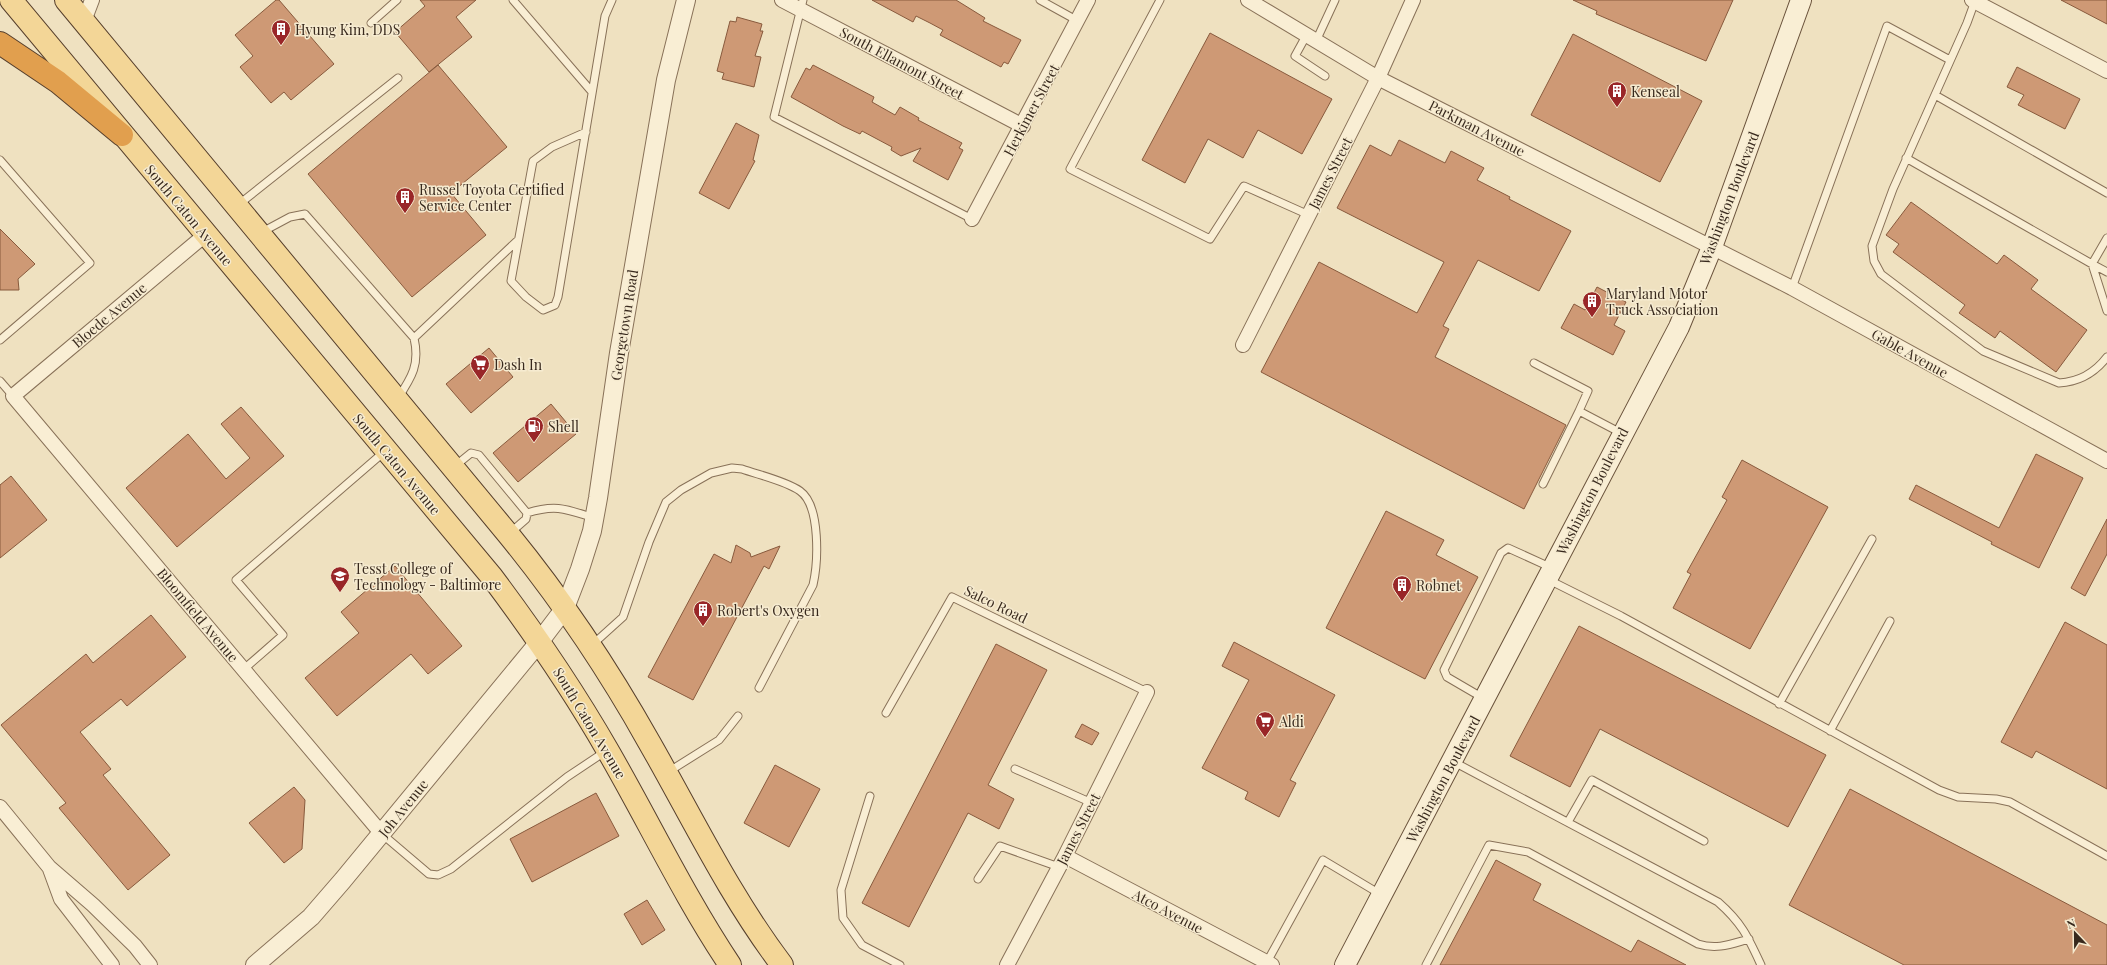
<svg xmlns="http://www.w3.org/2000/svg" width="2107" height="965" font-family="'Playfair Display',serif">
	<rect width="100%" height="100%" fill="#efe1c0"/>
	<path fill="#ce9975" stroke="#885a3d" d="M276 0H279L334 64 291 100 284 92 271 103 240 67 253 56 235 35Z
		M420 0H476L456 17 472 37 429 72 395 32 425 6Z
		M872 0H956L985 18 983 21 1021 40 1008 64 1004 62 1001 67 940 35 943 30 930 23 916 16 913 22Z
		M1573 0H1733L1706 61 1596 14 1597 11Z
		M2061 0H2107V24Z
		M737 17 762 24 760 31H763L755 56 761 57 754 87 722 79 724 73 717 71 730 21 736 22Z
		M1210 33 1332 99 1302 154 1258 130 1243 158 1208 139 1185 183 1142 160Z
		M1573 34 1702 101 1660 182 1531 115Z
		M438 65 507 147 451 193 486 235 412 297 308 174Z
		M813 65 874 97 872 102 895 115 900 107 919 118 918 120 962 143 959 148 963 150 948 180 913 161 921 148 901 156 891 150 892 147 862 131 860 134 843 126 791 97 806 68 810 70Z
		M2017 67 2080 99 2065 129 2018 105 2024 95 2007 87Z
		M736 123 759 135 753 160 755 161 729 209 699 193Z
		M1399 140 1445 163 1451 151 1484 168 1477 180 1510 197 1509 199 1571 231 1539 291 1478 260 1443 326 1449 329 1435 357 1566 425 1524 509 1261 372 1319 262 1417 313 1444 262 1337 208 1370 145 1391 156Z
		M1911 202 1997 264 2004 255 2038 280 2031 289 2087 330 2056 372 2000 331 1995 338 1959 313 1965 305 1893 252 1899 244 1886 235Z
		M0 229 35 264 18 279 19 290H0Z
		M1597 287 1626 302 1614 325 1625 331 1613 355 1561 328 1574 304 1585 310Z
		M489 348 513 377 471 413 446 384Z
		M551 404 576 434 518 482 493 453Z
		M241 407 284 456 177 547 126 488 188 434 226 479 250 458 221 424Z
		M2036 454 2083 478 2039 568 1991 544 1992 542 1909 499 1916 485 1999 528Z
		M1742 460 1828 507 1750 649 1673 608 1691 574 1687 572 1727 500 1722 497Z
		M11 476 47 520 0 558V485Z
		M1386 511 1444 540 1436 555 1478 577 1425 679 1326 628Z
		M2107 519V554L2085 596 2071 588Z
		M736 545 750 553 751 557 780 546 769 569 764 566 693 700 648 677 714 554 731 563Z
		M395 566 462 646 428 674 411 654 337 716 305 678 359 633 341 612Z
		M151 615 186 657 127 706 121 699 80 732 111 769 103 775 170 855 128 890 59 808 66 803 1 725 86 654 93 663Z
		M2065 622 2107 645V789L2036 751 2032 758 2001 742Z
		M1579 626 1826 755 1788 827 1600 729 1570 787 1510 756Z
		M1234 642 1335 695 1290 780 1296 783 1279 817 1245 799 1248 792 1202 768 1249 680 1222 666Z
		M996 644 1047 670 988 785 1014 799 999 829 968 813 909 927 862 903Z
		M1082 724 1099 733 1092 745 1075 737Z
		M775 765 820 789 789 847 744 823Z
		M294 787 305 800 302 849 284 863 249 823Z
		M1850 789 2107 925V965H1904L1789 905Z
		M596 793 619 836 532 882 510 839Z
		M1496 860 1541 884 1533 900 1631 952 1638 940 1686 965H1440Z
		M647 900 665 930 642 945 624 914Z"/>
	<g fill="none" stroke-linecap="round" stroke-linejoin="round">
		<g stroke="#887158" stroke-width="9">
			<path id="service" d="M513 0 592 92
				M803 0 774 117 972 219
				M1040 0 1078 21
				M1160 0 1070 169 1210 239 1244 186 1309 215
				M1975 1 1967 23 1893 189 1872 246 1874 261 1881 274 1983 351 2059 383C2079 382 2094 374 2107 357
				M371 23 397 0
				M1306 36 1295 56 1325 76
				M1316 41 1335 0
				M1935 95 2107 193
				M586 132 552 147 533 161 511 281 526 297 543 310 555 305 558 297 605 16 612 0
				M1906 158 2092 264 2107 311
				M0 160 90 263 0 340
				M238 205 398 78
				M262 232 290 217 305 214 414 338C420 364 412 377 398 398
				M2107 238 2092 264 2107 272
				M1792 288 1887 26 1950 60
				M414 338 518 240
				M1534 363 1588 391 1579 411 1621 433
				M0 381 13 396
				M455 466 471 453 479 455 527 513 526 519 510 533
				M1543 484 1579 411
				M527 513C556 504 566 509 594 518
				M1549 580 1621 616 1939 790 1958 797 1996 799 2010 802 2107 856
				M592 645 623 617 649 542 666 502 681 490 711 473 732 468 742 469C759 475 786 481 800 491 821 506 818 563 813 585L759 688
				M244 669 283 635 236 580 384 452
				M1483 698 1447 677 1444 670 1501 553 1508 548 1552 568
				M1779 704 1872 539
				M886 713 952 597 1147 692
				M1830 731 1890 621
				M1452 761 1718 902C1742 923 1748 937 1761 965
				M1015 769 1092 803
				M668 772 719 740 738 716
				M870 796 841 890 843 918 862 945 900 965
				M1568 822 1592 780 1704 841
				M382 834 429 874 438 875 451 869 567 777 606 751
				M978 879 1000 846 1059 867
				M1267 962 1323 860 1380 894
				M1426 965 1489 845 1528 852 1698 944C1717 950 1731 944 1749 939"/>
		</g>
		<g stroke="#887158" stroke-width="16">
			<path id="minor" d="M782 0 1023 126
				M1248 0 1378 78 1792 288 2107 461
				M1972 0 2107 71
				M84 21 92 0
				M972 219 1088 0
				M205 235 13 396 382 834
				M1243 345 1378 78 1413 0
				M0 807 49 867 93 905 135 946 150 965
				M1065 856 1272 965
				M50 869 61 899 112 965
				M1007 965 1065 856 1147 692"/>
		</g>
		<g stroke="#887158" stroke-width="20">
			<path id="tertiary" d="M255 965 311 917 343 880 540 641 565 608 580 569 592 531 598 498 619 353 666 80 686 0"/>
		</g>
		<g stroke="#6a523b" stroke-width="22">
			<path id="secondary" d="M1345 965 1679 327 1712 247 1801 0"/>
		</g>
		<g stroke="#563f2c" stroke-width="24">
			<path id="primary" d="M11 0 492 577C534 633 573 690 608 751 649 822 684 896 730 965
				M66 0 508 534C561 599 608 669 649 742 692 817 729 895 782 965"/>
		</g>
		<g stroke="#563f2c" stroke-width="24">
			<path id="motorway" d="M0 43 58 82 122 135"/>
		</g>
		<use href="#service" stroke="#f9eed4" stroke-width="7"/>
		<use href="#minor" stroke="#f9eed4" stroke-width="14"/>
		<use href="#tertiary" stroke="#f9eed4" stroke-width="18"/>
		<use href="#secondary" stroke="#f9eed4" stroke-width="20"/>
		<use href="#primary" stroke="#f3d697" stroke-width="22"/>
		<use href="#motorway" stroke="#e19f4e" stroke-width="22"/>
	</g>
	<defs>
		<g id="building-pin" transform="scale(1)"><path d="M0 17L-7.5 6A9.5 9.5 0 1 1 7.5 6Z" fill="#992628" stroke="#f6ebd0"/><path d="M-4-6H4V6H1V3H-1V6H-4ZM-2.5-4.3h1.7v1.8h-1.7ZM.8-4.3h1.7v1.8H.8ZM-2.5-1h1.7V.8h-1.7ZM.8-1h1.7V.8H.8Z" fill="#fff"/></g>
		<g id="supermarket-pin" transform="scale(1)"><path d="M0 17L-7.5 6A9.5 9.5 0 1 1 7.5 6Z" fill="#992628" stroke="#f6ebd0"/><path d="M-6-5.5h2.5l.6 2H6L4.5 2H-2.5L-4.4-4H-6ZM-1.5 3.2a1.3 1.3 0 1 0 .1 0ZM3 3.2a1.3 1.3 0 1 0 .1 0Z" fill="#fff"/></g>
		<g id="fuel-pin" transform="scale(1)"><path d="M0 17L-7.5 6A9.5 9.5 0 1 1 7.5 6Z" fill="#992628" stroke="#f6ebd0"/><path d="M-5.5-6h7V0h2V4h1.3V-2.5L3-4.5l.8-.8L6-3V5H2.5V1h-1V6h-7ZM-4.2-4.7v3.2H.2V-4.7Z" fill="#fff"/></g>
		<g id="university-pin" transform="scale(1)"><path d="M0 17L-7.5 6A9.5 9.5 0 1 1 7.5 6Z" fill="#992628" stroke="#f6ebd0"/><path d="M0-5L7-2L0 1L-7-2ZM-4 1L0 2.5L4 1V4Q0 6-4 4Z" fill="#fff"/></g>
	</defs>
	<g fill-rule="evenodd">
		<use href="#building-pin" x="281" y="29"/>
		<use href="#building-pin" x="1617" y="91"/>
		<use href="#building-pin" x="405" y="197"/>
		<use href="#building-pin" x="1592" y="301"/>
		<use href="#supermarket-pin" x="480" y="364"/>
		<use href="#fuel-pin" x="534" y="426"/>
		<use href="#university-pin" x="340" y="576"/>
		<use href="#building-pin" x="1402" y="585"/>
		<use href="#building-pin" x="703" y="610"/>
		<use href="#supermarket-pin" x="1265" y="721"/>
	</g>
	<g text-anchor="middle" dominant-baseline="central" stroke-width="3" stroke-linejoin="round" paint-order="stroke">
		<g font-size="14" fill="#38291d" stroke="#f6ebd0" text-anchor="start">
			<text x="295" y="29">Hyung Kim, DDS</text>
			<text x="1631" y="91">Kenseal</text>
			<text x="419" y="189">Russel Toyota Certified<tspan x="419" dy="16">Service Center</tspan></text>
			<text x="1606" y="293">Maryland Motor<tspan x="1606" dy="16">Truck Association</tspan></text>
			<text x="494" y="364">Dash In</text>
			<text x="548" y="426">Shell</text>
			<text x="354" y="568">Tesst College of<tspan x="354" dy="16">Technology - Baltimore</tspan></text>
			<text x="1416" y="585">Robnet</text>
			<text x="717" y="610">Robert's Oxygen</text>
			<text x="1279" y="721">Aldi</text>
		</g>
		<g font-size="14" fill="#38291d" stroke="#f6ebd0">
			<text transform="translate(902 63) rotate(28)">South Ellamont Street</text>
			<text transform="translate(1031 110) rotate(-62)">Herkimer Street</text>
			<text transform="translate(1477 128) rotate(27)">Parkman Avenue</text>
			<text transform="translate(1330 173) rotate(-63)">James Street</text>
			<text transform="translate(1729 198) rotate(-69)">Washington Boulevard</text>
			<text transform="translate(189 215) rotate(50)">South Caton Avenue</text>
			<text transform="translate(109 315) rotate(-40)">Bloede Avenue</text>
			<text transform="translate(624 325) rotate(-81)">Georgetown Road</text>
			<text transform="translate(1910 353) rotate(29)">Gable Avenue</text>
			<text transform="translate(397 464) rotate(50)">South Caton Avenue</text>
			<text transform="translate(1592 491) rotate(-63)">Washington Boulevard</text>
			<text transform="translate(996 604) rotate(26)">Salco Road</text>
			<text transform="translate(198 615) rotate(50)">Bloomfield Avenue</text>
			<text transform="translate(590 723) rotate(59)">South Caton Avenue</text>
			<text transform="translate(1443 779) rotate(-62)">Washington Boulevard</text>
			<text transform="translate(403 808) rotate(-51)">Joh Avenue</text>
			<text transform="translate(1078 829) rotate(-63)">James Street</text>
			<text transform="translate(1168 911) rotate(28)">Atco Avenue</text>
		</g>
	</g>
	<g transform="translate(2075 933) rotate(338)" stroke="#f6ebd0" stroke-width="3" paint-order="stroke">
	<path d="M0-3L7 15L0 10L-7 15Z" fill="#38291d"/>
	<text y="-6" font-size="11" font-weight="bold" text-anchor="middle" fill="#38291d">N</text>
	</g>
</svg>
